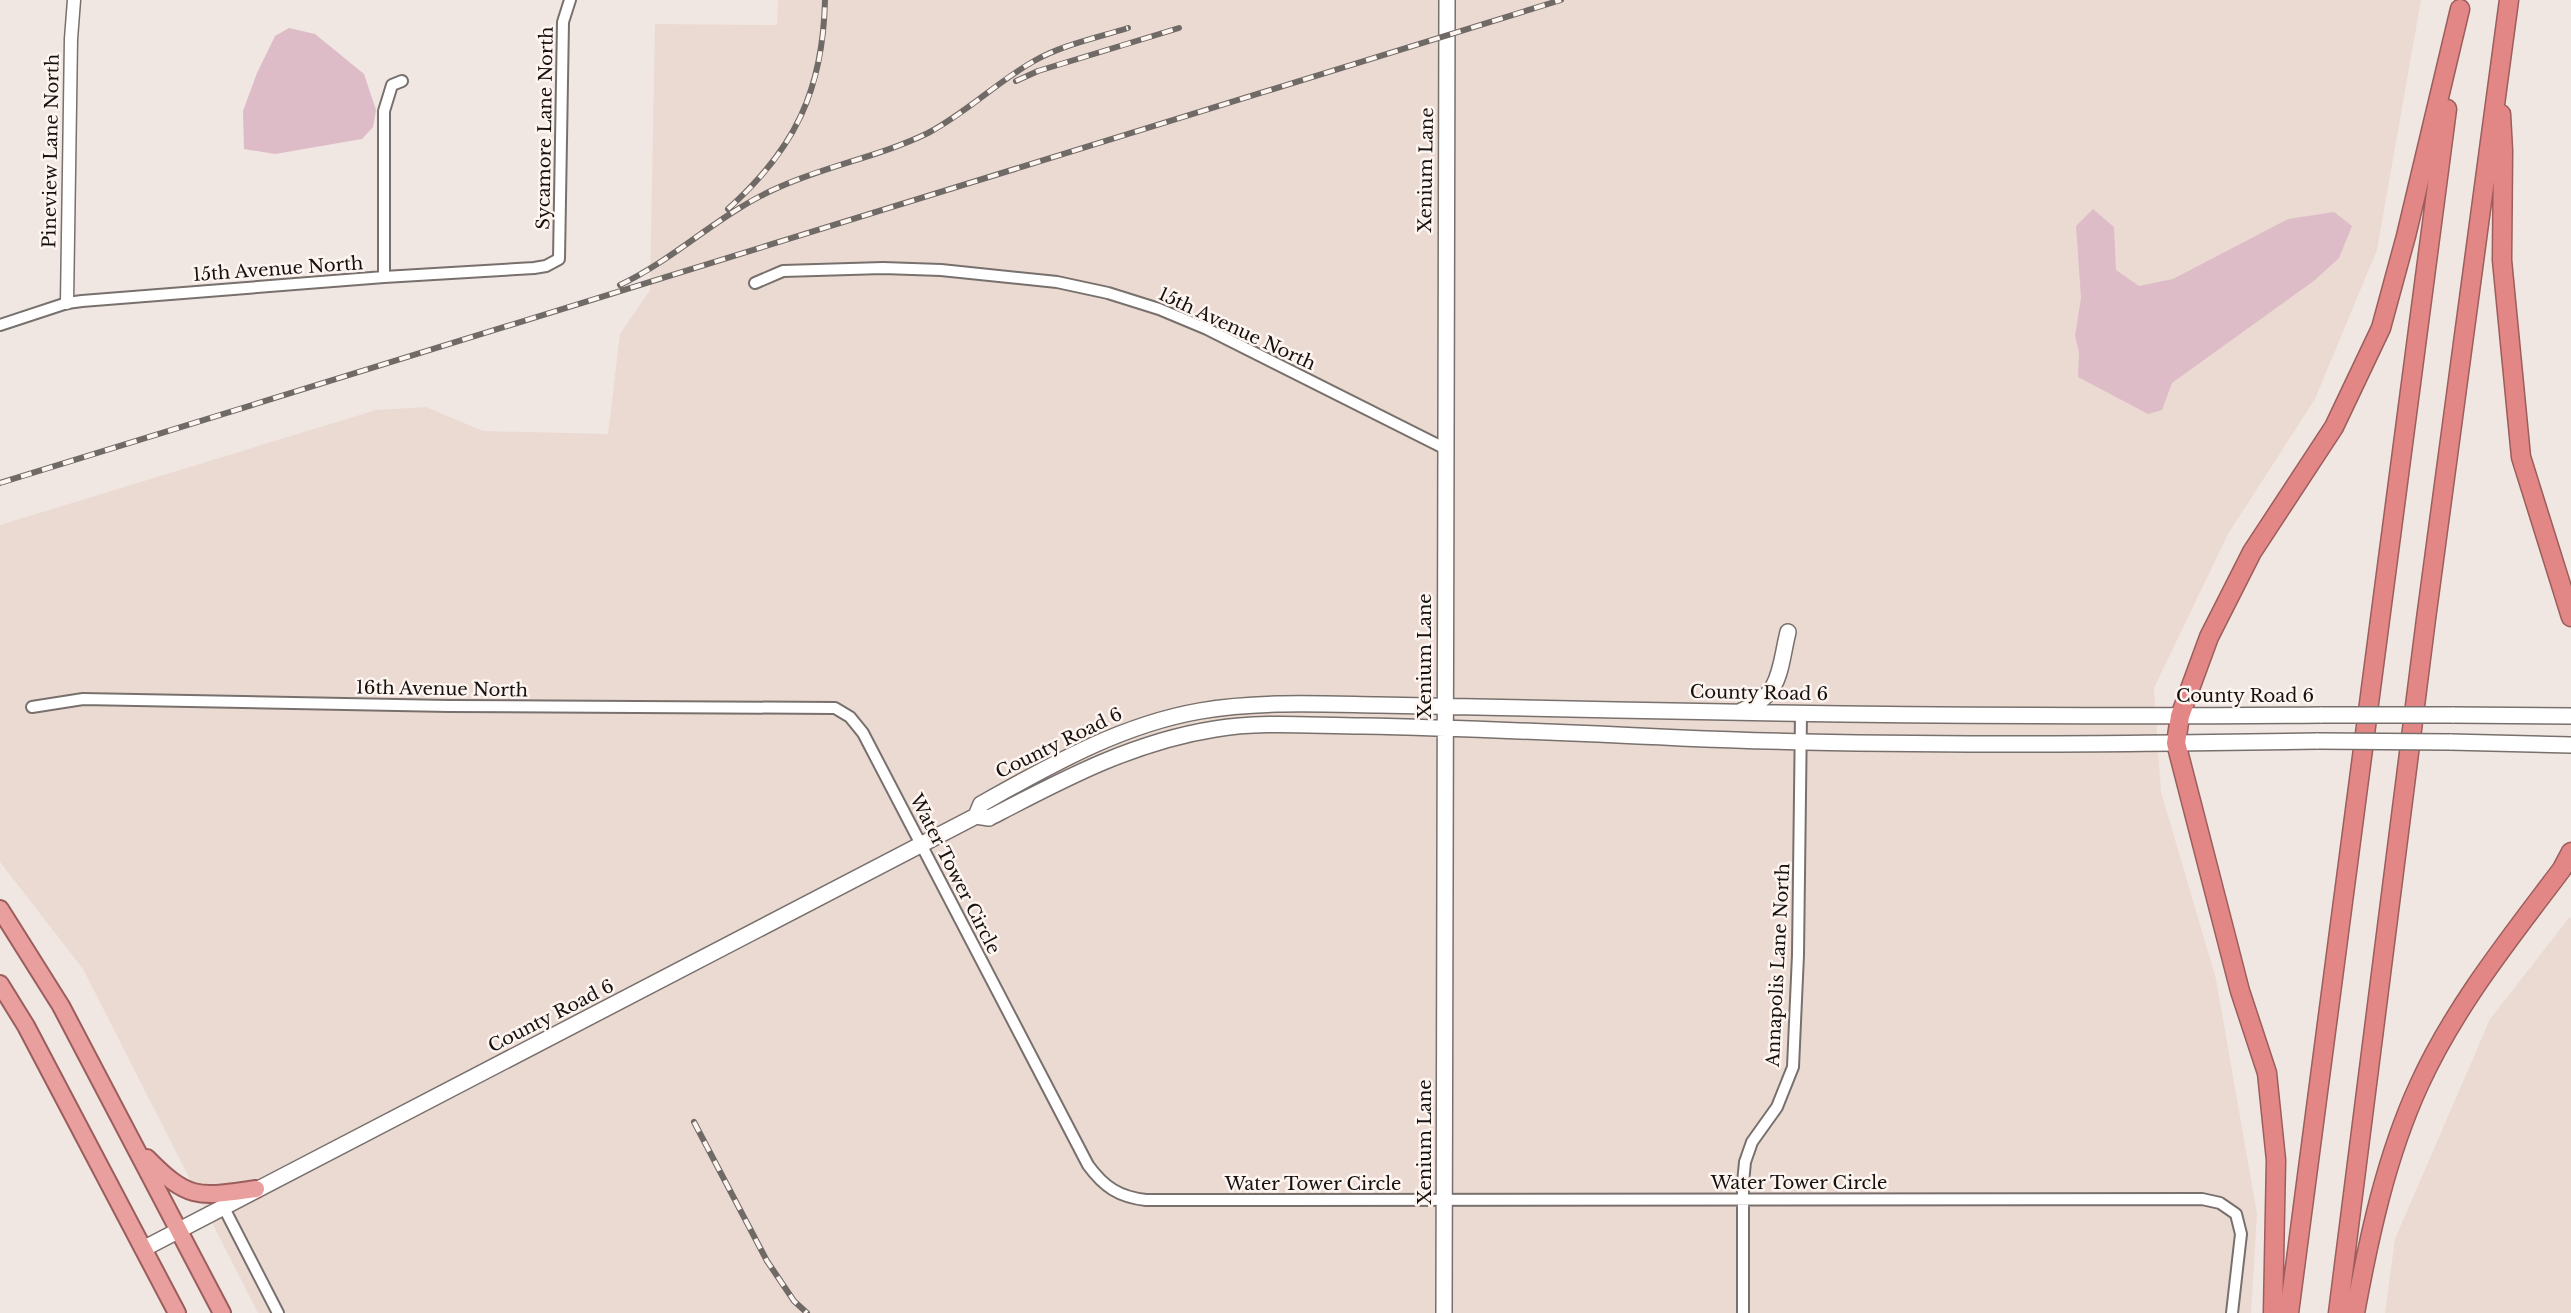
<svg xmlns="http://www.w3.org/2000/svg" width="2571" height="1313" font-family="'Libre Baskerville',serif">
	<rect width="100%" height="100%" fill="#f0e7e3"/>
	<path fill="#ebdad2" d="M778 0H2421L2377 250 2315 399 2228 534 2154 688 2161 792 2216 979 2257 1214 2251 1313H258L83 969 0 862V525L376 410 426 407 483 431 608 434 620 334 650 290 655 24 777 25Z
		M2569 918H2571V1313H2385L2395 1239 2490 1019Z"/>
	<path fill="#ddbcc8" d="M289 28 315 34 364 74 376 110 373 127 362 139 275 154 244 149 243 111 257 73 275 36Z
		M2093 209 2114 227 2116 270 2139 286 2173 279 2288 219 2334 212 2352 226 2339 258 2315 280 2172 383 2162 410 2148 414 2078 377 2079 352 2075 336 2081 298 2076 226Z"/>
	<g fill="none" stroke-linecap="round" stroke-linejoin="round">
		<g stroke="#78706c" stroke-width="14">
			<path id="minor" d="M384 277V111L392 85 402 81
				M755 283 783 271 883 268 941 270 1057 282 1108 293 1159 309 1207 329 1444 448
				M0 325 67 303 82 301 384 277 534 268 546 266 559 259 563 22 570 0
				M32 707 83 699 449 706 835 708 850 717 863 733 1088 1165C1104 1187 1119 1197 1146 1200L2202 1199 2220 1203 2236 1214 2241 1234 2232 1313
				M223 1206 278 1313
				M1743 1313V1183L1745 1162 1752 1142 1777 1107 1793 1067 1798 955 1801 714"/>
		</g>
		<g stroke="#78706c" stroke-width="15">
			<path id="tertiary" d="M67 303 71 39 74 0"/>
		</g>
		<g stroke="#78706c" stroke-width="18">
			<path id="secondary" d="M1741 711C1782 696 1779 669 1788 632
				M2452 715 2571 716
				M2450 742 2571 745
				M976 816 981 804C1051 765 1120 725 1200 711 1258 701 1319 704 1378 705 1457 706 1537 708 1617 710 1852 715 2087 717 2322 715
				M143 1249 976 816 989 818C1062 780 1132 742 1215 729 1263 721 1314 726 1363 726 1469 728 1575 733 1681 738 1893 747 2106 744 2318 741
				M1444 1313 1447 0"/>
		</g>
		<g stroke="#9b5e5c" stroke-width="20">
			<path id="trunk" d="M0 909 61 1006 222 1313
				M0 984 26 1026 177 1313
				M147 1158C189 1201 199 1197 256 1189"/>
		</g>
		<g stroke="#9b5e5c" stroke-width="21">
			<path id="motorway" d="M2501 114 2503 151 2502 260 2521 457 2571 617
				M2273 1313 2276 1160 2267 1073 2240 991 2176 743 2180 716 2209 637 2252 552 2334 427 2381 328 2406 236 2460 9
				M2289 1313 2447 109
				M2338 1313 2426 619 2509 0
				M2355 1313C2369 1237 2386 1157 2419 1085 2455 1006 2510 938 2562 869L2571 852"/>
		</g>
		<use href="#minor" stroke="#fff" stroke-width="10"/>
		<use href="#tertiary" stroke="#fff" stroke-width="12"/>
		<use href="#secondary" stroke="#fff" stroke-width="15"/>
		<use href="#trunk" stroke="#e89f9e" stroke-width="16"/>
		<use href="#motorway" stroke="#e38786" stroke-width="18"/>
		<g stroke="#706a67" stroke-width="6">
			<path id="rail" d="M1016 81 1038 71 1179 28
				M728 209C795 149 823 90 825 0
				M620 285C675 259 719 214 775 189 824 166 879 157 928 133 966 113 997 82 1034 61 1062 45 1096 38 1128 28
				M0 483 1561 0
				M694 1122 767 1261 794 1301 807 1313"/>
		</g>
		<use href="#rail" stroke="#fef4f0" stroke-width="4" stroke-dasharray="11" stroke-linecap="butt"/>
		<g stroke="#78706c" stroke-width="18" stroke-linecap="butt">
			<path id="secondary-bridge" d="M2322 715H2452
				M2318 741 2450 742"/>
		</g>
		<use href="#secondary-bridge" stroke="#fff" stroke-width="15"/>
	</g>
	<g text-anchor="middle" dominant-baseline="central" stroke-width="5" stroke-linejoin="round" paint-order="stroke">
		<g font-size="18" fill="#14110f" stroke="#fef4f0">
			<text transform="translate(545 128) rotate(-89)">Sycamore Lane North</text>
			<text transform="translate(51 151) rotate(-89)">Pineview Lane North</text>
			<text transform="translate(1426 170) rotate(-89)">Xenium Lane</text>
			<text transform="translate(278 269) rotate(-4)">15th Avenue North</text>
			<text transform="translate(1237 329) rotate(25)">15th Avenue North</text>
			<text transform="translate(1425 656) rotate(-90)">Xenium Lane</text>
			<text transform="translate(442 689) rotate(1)">16th Avenue North</text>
			<text transform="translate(1759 693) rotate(1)">County Road 6</text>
			<text x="2245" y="696">County Road 6</text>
			<text transform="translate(1059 743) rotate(-26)">County Road 6</text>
			<text transform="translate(955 874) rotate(63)">Water Tower Circle</text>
			<text transform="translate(1778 965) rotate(-87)">Annapolis Lane North</text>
			<text transform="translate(551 1016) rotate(-27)">County Road 6</text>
			<text transform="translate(1425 1142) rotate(-90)">Xenium Lane</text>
			<text x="1799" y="1183">Water Tower Circle</text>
			<text x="1313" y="1184">Water Tower Circle</text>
		</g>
	</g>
</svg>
